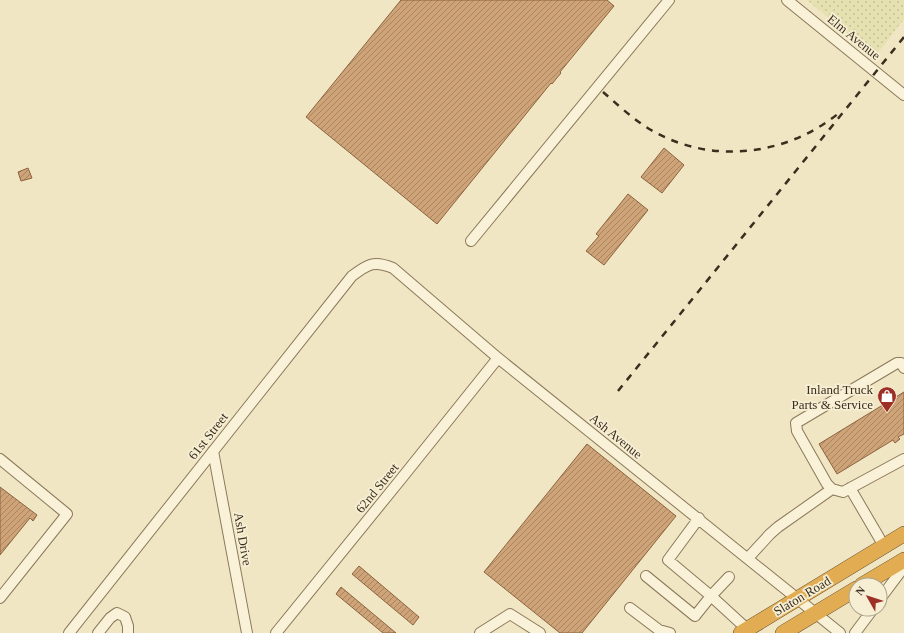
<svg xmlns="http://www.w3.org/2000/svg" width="904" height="633" font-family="Georgia,serif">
	<defs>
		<pattern id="farmland-dots" width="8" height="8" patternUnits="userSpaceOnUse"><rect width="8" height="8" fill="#e6e1b1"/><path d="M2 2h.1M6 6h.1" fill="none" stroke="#c6c198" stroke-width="1.8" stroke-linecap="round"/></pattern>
		<pattern id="building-hatch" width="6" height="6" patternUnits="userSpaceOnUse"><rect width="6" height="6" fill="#cfa378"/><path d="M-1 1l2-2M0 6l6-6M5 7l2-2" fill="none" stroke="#a98562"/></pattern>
	</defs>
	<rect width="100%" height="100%" fill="#f0e6c4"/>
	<path fill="url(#farmland-dots)" d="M807 0H904V19L875 57Z"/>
	<path fill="url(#building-hatch)" stroke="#8b633e" d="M401 0H607L614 6 560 72 561 73 556 79 552 84 551 83 437 224 306 117Z
		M664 148 684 165 662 193 641 177Z
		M28 168 32 178 21 181 18 172Z
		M628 194 648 210 604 265 586 251 599 236 596 234Z
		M904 392V434L898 437 900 439 895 443 893 440 837 474 819 444Z
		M587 444 676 516 582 633H560L484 572Z
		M0 487 37 515 33 521 30 518 0 555Z
		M359 566 419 617 413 625 352 574Z
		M341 587 396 633H383L336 594Z"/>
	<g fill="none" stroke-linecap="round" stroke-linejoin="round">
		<g stroke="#8b785a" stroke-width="12">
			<path id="minor" d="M787 0 904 95
				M471 241 669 0
				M904 368 901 363H897L796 423 797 431 827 484 832 489 843 492 904 459
				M213 451 247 633
				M0 459 67 514 0 598
				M850 488 884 546
				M699 518 668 560 711 596 729 577
				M748 558 770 534 778 527 832 489
				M646 576 695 616 711 596 747 629
				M880 599 904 567
				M630 608 659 630 670 633
				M69 633 352 276C368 264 374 260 393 268L498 358 840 633
				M98 633 110 618 117 613 125 617 128 626V633
				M276 633 401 479 498 358
				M480 633 510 614 540 633
				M855 633 873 609"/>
		</g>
		<g stroke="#59452e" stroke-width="16">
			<path id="highway" d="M862 585 904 560
				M741 633 904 534
				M783 633 856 589"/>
		</g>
		<use href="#minor" stroke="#faf2d8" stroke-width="10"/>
		<use href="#highway" stroke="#e2ad52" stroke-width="15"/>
		<path stroke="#3b2e1e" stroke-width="2.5" stroke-dasharray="7 7" stroke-linecap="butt" d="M603 92C618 105 634 120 651 130 711 165 786 156 839 113
			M618 391 904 37"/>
	</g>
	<defs>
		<g id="shop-pin" transform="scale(1)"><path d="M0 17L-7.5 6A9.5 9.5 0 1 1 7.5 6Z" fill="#9d2f27" stroke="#f7efd4"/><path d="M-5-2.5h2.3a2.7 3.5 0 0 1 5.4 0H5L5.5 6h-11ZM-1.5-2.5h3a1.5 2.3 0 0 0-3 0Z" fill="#fff"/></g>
	</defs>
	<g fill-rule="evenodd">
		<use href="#shop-pin" x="887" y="396"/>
	</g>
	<g text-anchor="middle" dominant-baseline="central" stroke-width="3.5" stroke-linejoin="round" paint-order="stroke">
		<g font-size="13" fill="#3b2e1e" stroke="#f7efd4">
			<text transform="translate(854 37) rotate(39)">Elm Avenue</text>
			<text transform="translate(208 436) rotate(-52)">61st Street</text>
			<text transform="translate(616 436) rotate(39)">Ash Avenue</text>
			<text transform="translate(377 488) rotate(-51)">62nd Street</text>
			<text transform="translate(243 539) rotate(80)">Ash Drive</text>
			<text transform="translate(802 596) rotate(-31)">Slaton Road</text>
		</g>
		<g font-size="13" fill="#3b2e1e" stroke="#f7efd4" text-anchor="end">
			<text x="873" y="389">Inland Truck<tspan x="873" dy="15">Parts &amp; Service</tspan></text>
		</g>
	</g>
	<g transform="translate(868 597) rotate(309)"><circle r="19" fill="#f7efd4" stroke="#aca28b"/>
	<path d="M0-3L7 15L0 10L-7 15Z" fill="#9d2f27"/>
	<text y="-6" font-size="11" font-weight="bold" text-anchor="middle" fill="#3b2e1e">N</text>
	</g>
</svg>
